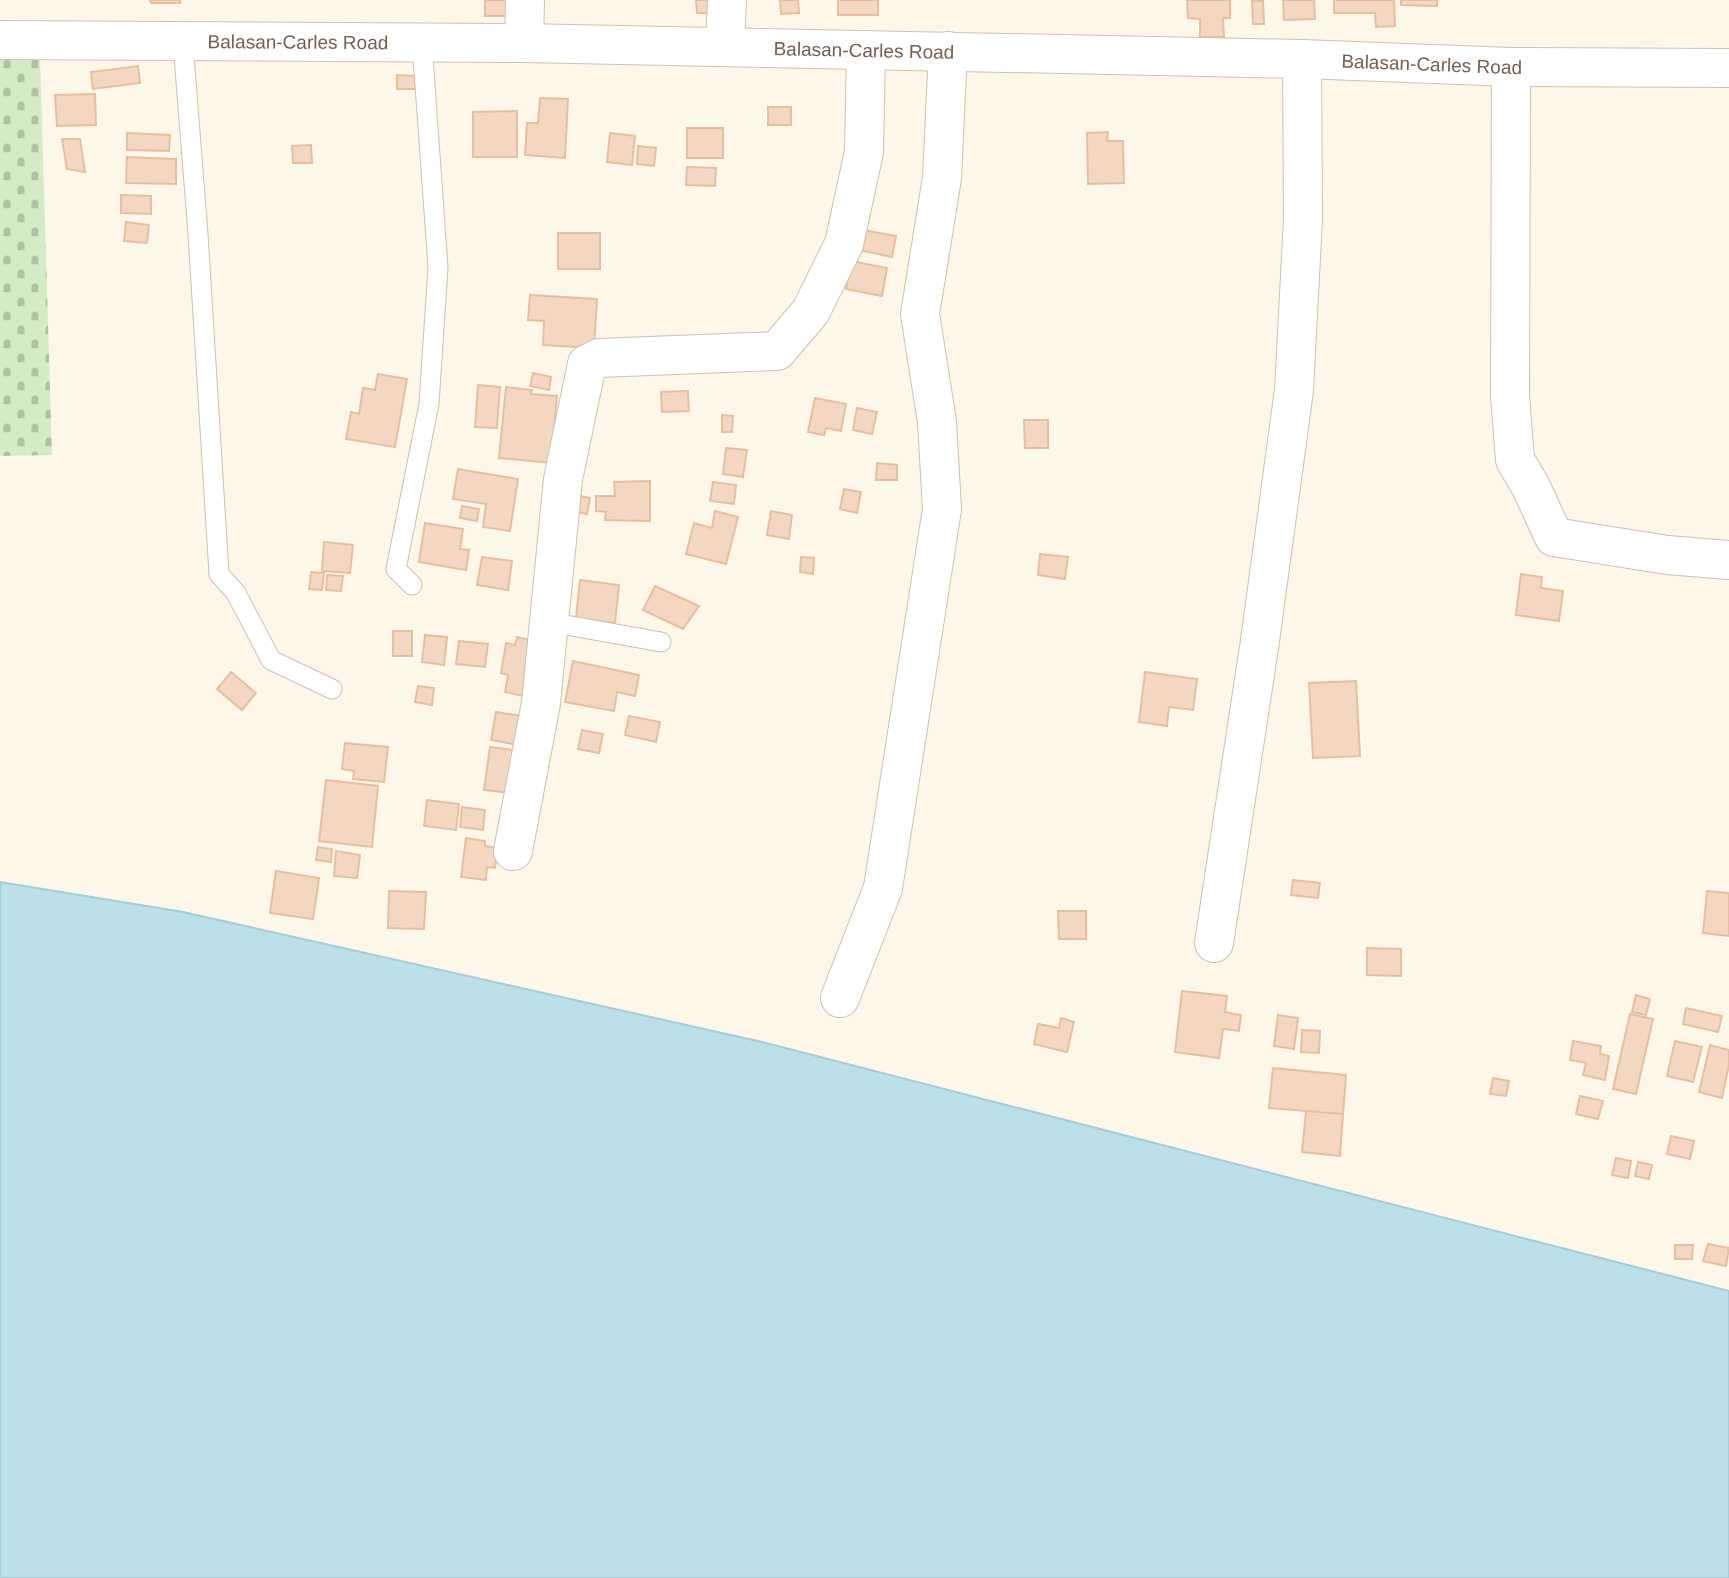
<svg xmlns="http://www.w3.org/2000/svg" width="1729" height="1578" font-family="Arial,sans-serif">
	<defs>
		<pattern id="cemetery-stones" width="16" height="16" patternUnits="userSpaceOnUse" patternTransform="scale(1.75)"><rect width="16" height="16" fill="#d3ecc6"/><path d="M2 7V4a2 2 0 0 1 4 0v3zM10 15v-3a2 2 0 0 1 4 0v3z" fill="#b0c2a3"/></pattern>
	</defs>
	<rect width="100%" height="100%" fill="#fdf7e9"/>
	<path fill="url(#cemetery-stones)" d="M40 58 52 455 0 456V60Z"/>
	<path fill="#bcdfe8" stroke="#a2ceda" stroke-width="2" d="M0 882 183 912 762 1042 1729 1291V1578H0Z"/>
	<path fill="#f4d7c0" stroke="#e7bfa0" stroke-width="2" d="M150 0H180V3H151Z
		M485 0H514V16H485Z
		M696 0H718L719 13H697Z
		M780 0H798L799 13 781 14Z
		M838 0H878V15H838Z
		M1187 0H1230V18H1223L1224 37H1200V19L1188 18Z
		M1283 0H1314L1315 19 1284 20Z
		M1334 0H1394L1395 26 1376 27 1375 13H1334Z
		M1401 0H1437V6L1401 5Z
		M1252 1H1263L1264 24H1253Z
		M138 66 140 83 93 89 91 72Z
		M397 75 416 76V89H397Z
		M95 94 96 125 57 126 55 95Z
		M540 98 568 99 565 158 525 155 527 123H538Z
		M768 107H791V125H768Z
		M517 111V157H473V112Z
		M687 128H723V158H687Z
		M1108 132 1107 141H1123L1124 183 1088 184 1087 133Z
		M127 133 170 135 169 151 127 150Z
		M610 133 635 136 632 165 607 162Z
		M62 139H80L85 172 67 169Z
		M311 145 312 163H293L292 146Z
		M638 146 656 148 654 166 637 164Z
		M127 157 176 159V184L126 183Z
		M687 167 716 168 715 186 686 185Z
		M121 195 151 196V214L121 213Z
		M126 222 149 225 147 243 124 241Z
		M863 230 896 236 892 257 859 250Z
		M558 233H600V269H558Z
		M851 261 887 268 882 296 846 289Z
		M530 295 597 299 594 348 543 345 544 321 528 320Z
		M533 373 551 377 549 390 530 386Z
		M378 374 407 379 395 447 346 439 351 412 359 414 363 388 375 390Z
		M478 385 500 387 497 428 475 427Z
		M506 387 532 390 531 394 557 396 551 463 499 458Z
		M688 391 689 411 662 412 661 392Z
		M815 398 846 404 841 431 826 428 824 435 808 432Z
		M857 408 877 412 872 434 853 430Z
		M722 415 733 416 732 432H722Z
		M1024 420H1048V448H1025Z
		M726 448 747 450 743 477 723 474Z
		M877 463 897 465V480H876Z
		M458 469 518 479 510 531 483 527 486 504 453 499Z
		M650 481V521L605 520 606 512 596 511V496H615L614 482Z
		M713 482 736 485 734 504 710 501Z
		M844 489 861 492 857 513 840 509Z
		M570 494 590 498 587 514 567 510Z
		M462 506 479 509 477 521 460 518Z
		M715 511 738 517 726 564 686 554 694 523 712 528Z
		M771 511 792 515 789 539 767 535Z
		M425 523 463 529 460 549 469 550 466 570 419 562Z
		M324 542 353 545 350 573 322 571Z
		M1040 554 1068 557 1065 579 1038 575Z
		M482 557 512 561 508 590 477 585Z
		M801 557 814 558 813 574 800 572Z
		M311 572 324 573 322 590 309 589Z
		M1521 574 1542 577 1541 588 1563 591 1559 621 1516 615Z
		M327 575 343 576 341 591 326 590Z
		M580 580 619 585 615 623 576 618Z
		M655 586 699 606 683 629 643 610Z
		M393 631H412V656H393Z
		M425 635 447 637 444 665 422 662Z
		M517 637 535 641 524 696 505 692 508 675 501 673 506 643 515 645Z
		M459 641 488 644 485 667 456 664Z
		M573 661 639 675 635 696 617 692 614 711 565 702Z
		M231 672 256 693 242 710 217 689Z
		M1145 672 1197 679 1193 710 1169 707 1167 726 1139 722Z
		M1356 681 1360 756 1313 758 1309 683Z
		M418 686 434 688 432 705 415 702Z
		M496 712 522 716 518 745 491 740Z
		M629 716 660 722 656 742 625 735Z
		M582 730 603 734 599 753 578 749Z
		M345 743 388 747 384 782 353 779 354 771 342 769Z
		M490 747 514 750 509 793 484 790Z
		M326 780 378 786 372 847 319 841Z
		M427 800 459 804 456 830 424 826Z
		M462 807 485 810 483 830 460 827Z
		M466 838 485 841V846L498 848 495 868 487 867 486 880 461 877Z
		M318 847 332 849 331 862 316 860Z
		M336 851 360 855 357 878 334 876Z
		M276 871 319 878 313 919 270 913Z
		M1293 880 1320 883 1318 898 1291 895Z
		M389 891 426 892 424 929 388 928Z
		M1707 891 1729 893V936L1703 933Z
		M1058 911H1086V939H1059Z
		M1367 948 1401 949V976L1367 975Z
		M1182 991 1227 996 1225 1012 1241 1015 1239 1031 1223 1029 1219 1058 1175 1052Z
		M1636 995 1650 999 1646 1015 1632 1012Z
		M1686 1008 1722 1016 1718 1032 1683 1024Z
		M1630 1014 1653 1019 1636 1094 1613 1089Z
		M1278 1015 1298 1018 1294 1049 1274 1046Z
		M1061 1018 1074 1022 1067 1052 1034 1044 1038 1024 1059 1028Z
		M1302 1030 1320 1031 1319 1053 1301 1052Z
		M1573 1041 1601 1046 1600 1054 1609 1056 1605 1080 1583 1075 1586 1063 1570 1060Z
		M1675 1041 1702 1047 1693 1082 1667 1076Z
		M1710 1045 1729 1050V1065L1722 1098 1699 1092Z
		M1273 1068 1346 1075 1343 1114 1269 1108Z
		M1493 1078 1509 1081 1506 1096 1490 1094Z
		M1580 1096 1603 1101 1598 1119 1576 1114Z
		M1306 1111 1343 1114 1340 1156 1302 1152Z
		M1671 1136 1694 1141 1690 1159 1667 1154Z
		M1616 1158 1631 1161 1628 1178 1612 1175Z
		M1638 1162 1652 1165 1649 1179 1635 1176Z
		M1708 1244 1729 1248 1726 1266 1703 1261Z
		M1675 1245H1693L1692 1259H1675Z"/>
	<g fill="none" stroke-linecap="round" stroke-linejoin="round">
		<g stroke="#d0bfae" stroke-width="21">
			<path id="lane" d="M183 43 198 234 219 574 236 593 271 660 332 689
				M412 585 396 569 429 404 438 267 422 43
				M549 620 566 625 661 642"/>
		</g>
		<g stroke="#d0bfae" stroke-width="40">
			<path id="street" d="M524 43 525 0
				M725 47 727 0
				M1511 67 1510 396 1515 460 1530 485 1554 537 1667 555 1729 560
				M513 851 541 703 563 479 587 364 599 358 777 351 811 311 844 244 864 152 866 50
				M1214 943 1260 641 1294 390 1303 219 1302 59
				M840 998 883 888 942 509 937 422 920 314 942 178 948 51"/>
		</g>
		<g stroke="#d3c0ab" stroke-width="40">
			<g id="secondary">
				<path id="s1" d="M0 40 524 43 1302 59 1511 67 1729 68"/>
			</g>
		</g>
		<use href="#lane" stroke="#fff" stroke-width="19"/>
		<use href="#street" stroke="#fff" stroke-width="38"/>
		<use href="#secondary" stroke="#fff" stroke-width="38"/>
	</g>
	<g text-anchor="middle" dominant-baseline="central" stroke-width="6" stroke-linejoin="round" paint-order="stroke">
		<g font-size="19" fill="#795e4b" stroke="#fffaf0">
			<text stroke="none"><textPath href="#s1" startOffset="298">Balasan-Carles Road</textPath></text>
			<text stroke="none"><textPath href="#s1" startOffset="864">Balasan-Carles Road</textPath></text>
			<text stroke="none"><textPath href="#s1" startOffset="1432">Balasan-Carles Road</textPath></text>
		</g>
	</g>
</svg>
